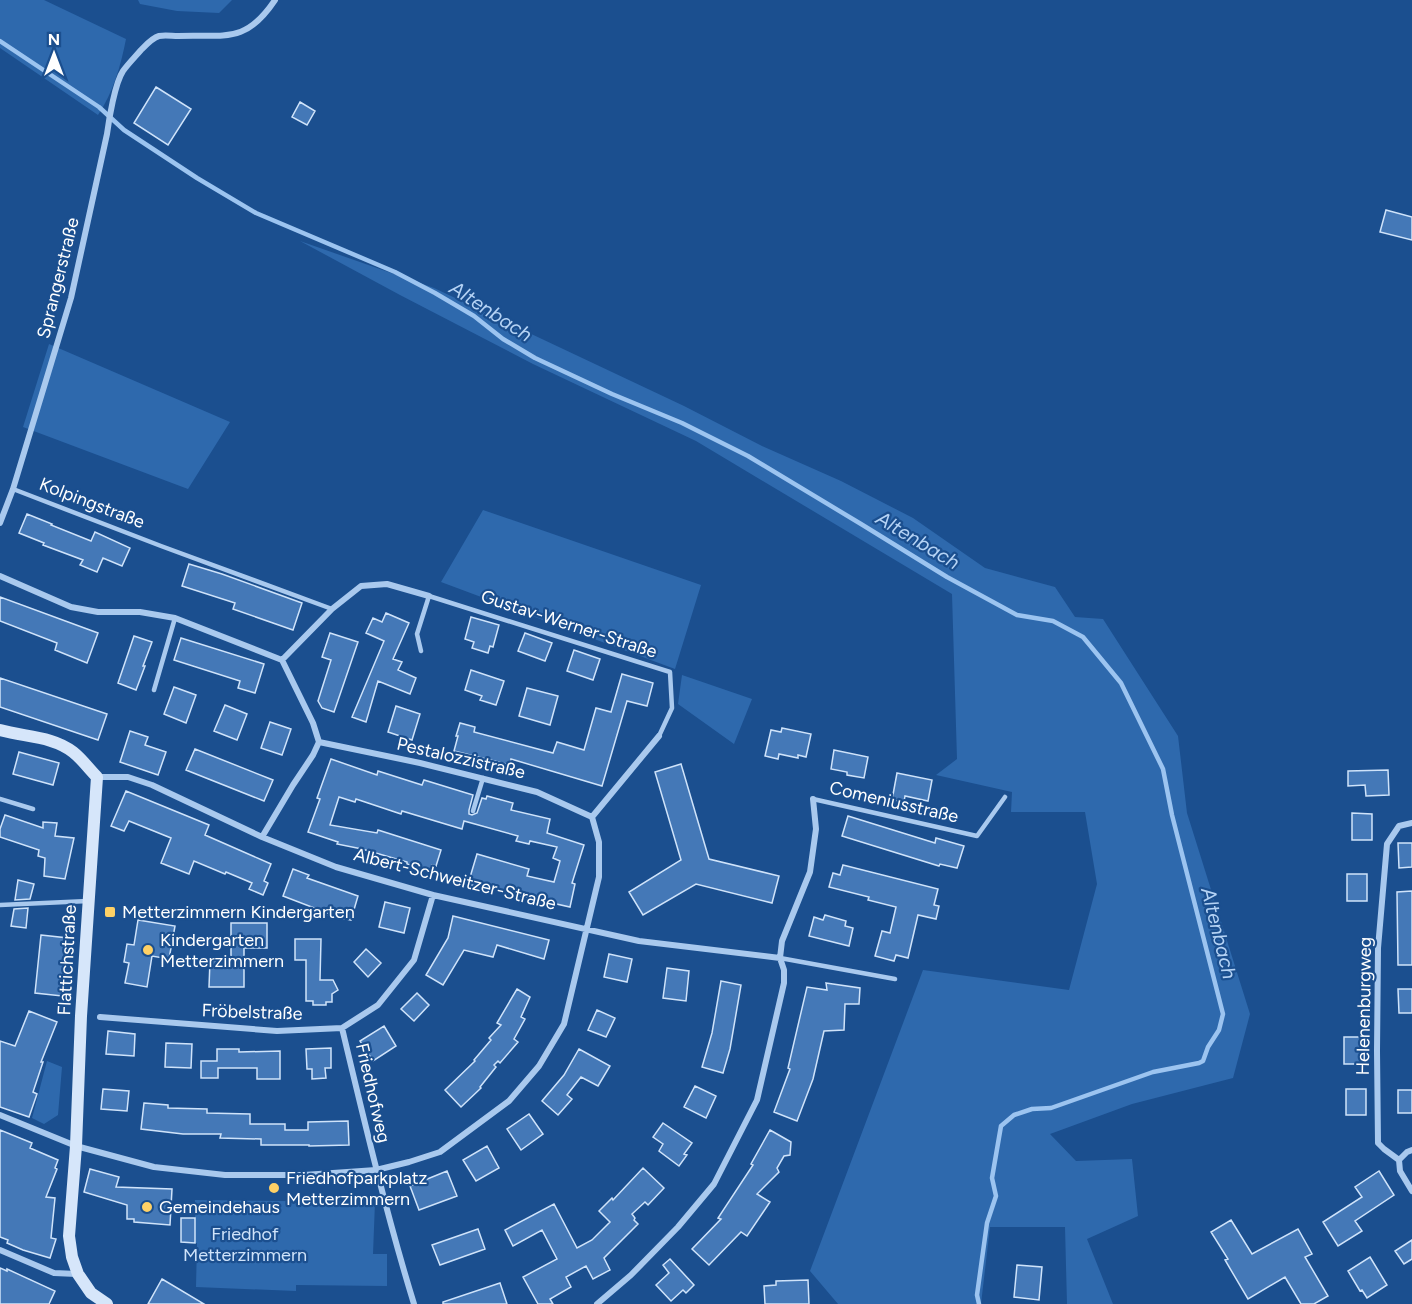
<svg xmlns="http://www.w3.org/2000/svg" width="1412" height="1304" font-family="Figtree,sans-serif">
	<rect width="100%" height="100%" fill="#1b4f8f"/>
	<path fill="#2e69ad" d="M0 0H44L126 39C121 65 113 93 98 115L0 48Z
		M138 0H232L219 13 177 11 140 4Z
		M300 241 434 288 684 406 762 446 841 481 913 518 985 568 1055 587 1075 617 1103 619 1178 736 1187 813 1250 1014 1233 1078 1132 1104 1050 1134 1076 1161 1132 1159 1138 1216 1087 1239 1113 1304H1067L1065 1227H990L981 1304H838L810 1271 923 970 1069 990 1097 884 1085 812H1011L1012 792 936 775 957 759 952 594 696 441 533 364 400 295Z
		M49 344 230 422 188 489 23 427Z
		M483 510 701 585 675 669 441 582Z
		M682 675 752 699 734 744 678 704Z
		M47 1061 62 1067 58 1115 44 1124 32 1118Z
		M195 1200 375 1202 373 1254H387V1286L296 1285V1291L196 1287 197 1243H195Z"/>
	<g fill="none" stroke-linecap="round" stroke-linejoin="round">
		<path stroke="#9cc4f0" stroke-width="4.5" d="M0 41 99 107 124 130 197 178 256 213 395 272 435 293 474 316 503 339 535 358 612 394 682 423 748 456 861 524 947 577 1017 615 1053 621 1083 637 1121 683 1163 769 1172 815 1223 1014 1219 1030 1208 1047 1203 1061 1199 1063 1153 1072 1051 1108 1032 1109 1014 1115 1001 1126 992 1178 996 1196 987 1223 977 1295 979 1304"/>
	</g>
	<path fill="#4478b7" stroke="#cfe3fa" stroke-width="1.5" d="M156 87 191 109 168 145 134 123Z
		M300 102 315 111 307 125 292 117Z
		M1386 210 1412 217V240L1380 232Z
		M27 514 52 524 51 525 91 541 95 532 130 548 122 566 103 558 97 572 80 565 83 560 43 545 44 543 19 533Z
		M189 564 222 574 302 603 293 630 233 609 235 603 182 586Z
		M0 597 98 633 87 663 55 650 57 643 0 621Z
		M386 613 409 623 393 659 402 662 398 670 416 678 410 694 378 681 366 722 352 717 384 641 366 633 373 618 382 622Z
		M471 617 499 625 493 647 490 646 488 653 472 648 474 642 465 639Z
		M330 633 358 642 334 712 322 708 318 701 331 660 322 657Z
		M525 633 552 643 545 661 518 651Z
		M134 636 152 642 143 666H145L136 690 118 683Z
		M181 638 264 664 255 693 238 688 240 681 174 660Z
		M574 650 600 659 593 680 567 671Z
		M471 670 504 681 496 705 480 700 482 696 465 690Z
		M622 674 653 683 647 706 627 701 602 786 511 759 510 765 454 751 458 736H456L460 723 475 727 474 732 553 753 557 742 584 750 596 708 611 712Z
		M0 678 107 714 98 740 0 707Z
		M174 687 196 695 186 723 164 714Z
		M527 688 558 696 550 725 519 716Z
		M225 705 247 714 237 740 214 731Z
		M396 706 420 714 412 740 388 732Z
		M270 722 291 729 282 755 261 748Z
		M782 728 811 734 806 757 798 755V758L779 754 778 759 765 756 771 730 781 732Z
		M130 731 148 737 145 745 166 752 158 775 120 762Z
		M195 749 273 780 264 801 186 770Z
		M834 750 868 757 864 778 847 775V772L831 769Z
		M19 752 59 763 53 785 13 774Z
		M331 759 377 775 378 771 422 785 424 780 473 795 469 810V814L472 815 477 813 482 798 486 799 487 796 513 803 511 810 550 819 547 833 584 845 572 883 575 884 570 907 521 896 488 886 487 890 468 884 477 854 529 869 527 876 554 882 560 861 553 858 557 847 530 841 529 844 516 841 518 836 464 821 462 829 402 811 401 814 356 799 355 802 339 797 330 825 377 833 378 830 441 850 436 866 432 865 430 871 407 864V862L362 849 337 844 338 842 308 832 320 799 317 798Z
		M681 764 709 859 779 876 772 903 696 884 643 915 629 892 681 860 655 772Z
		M1388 770 1389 795 1366 796 1365 785 1348 786V771Z
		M897 773 932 780 928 801 905 796 904 802 892 800Z
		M126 791 209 825 205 835 271 864 264 881 268 883 263 895 249 889 252 883 226 872 225 874 194 861 189 874 161 863 171 838 129 821 124 831 111 826Z
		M1352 813 1372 814V840H1352Z
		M5 815 43 828V822L57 823 55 836 74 838 65 879 44 876 45 858 38 856 39 850 0 837V829Z
		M848 816 935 843 936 838 964 846 957 868 940 864 939 866 842 836Z
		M1398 843H1412V867L1399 868Z
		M843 865 938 889 934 905 939 906 936 919 918 915 908 958 896 955 894 961 875 956 882 931 890 933 896 907 868 900 869 897 829 887 833 873 840 875Z
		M293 869 309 875 307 878 358 896 351 920 329 915 330 914 283 896Z
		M1347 874H1367V901H1347Z
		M18 880 34 884 30 899 15 900Z
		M1412 891V965H1398L1397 892Z
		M385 902 410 908 404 933 379 927Z
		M28 908 26 928 11 926 14 909Z
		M825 915 846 921 845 926 853 928 849 946 809 936 814 917 823 920Z
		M453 916 549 940 544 959 497 945 493 957 464 950 443 985 426 975 448 938Z
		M138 920 175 926 169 959 152 956 147 987 125 983 129 963 124 962 127 944 134 945Z
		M231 923H267V948H244V987H209L210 961H231Z
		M41 935 68 938 62 996 35 993Z
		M295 939H321L320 980H333L338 990 332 994V1002H326V1005H313V1001H306V960H295Z
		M366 949 381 963 368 977 354 962Z
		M609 954 632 959 627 982 604 977Z
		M667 968 689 971 686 1001 663 998Z
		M721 981 741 985 730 1049 723 1073 702 1067 712 1033Z
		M826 983 860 988 859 1004H845L844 1030 824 1031 813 1079 797 1121 774 1112 790 1069 788 1068 807 987 827 990Z
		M517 989 530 997 521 1017 525 1019 514 1039 518 1042 500 1063 498 1061 494 1065 496 1067 480 1087 481 1088 461 1107 445 1090 475 1061 474 1060 491 1040 489 1038 501 1025 497 1023Z
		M1398 989H1412V1013H1399Z
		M417 993 429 1005 414 1021 401 1009Z
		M597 1010 615 1018 606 1037 588 1030Z
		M29 1011 57 1022 41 1062H43L33 1092 37 1094 29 1117 0 1107V1041L15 1046Z
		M384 1026 396 1046 373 1061 360 1041Z
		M108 1031 135 1034 134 1056 106 1054Z
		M1344 1037H1364V1064H1344Z
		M166 1043 192 1044 191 1068 165 1067Z
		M331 1048V1068H325L326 1078 312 1079V1069H307L306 1049Z
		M217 1049H239V1052L280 1051V1079H257V1068H218V1078H201V1061H217Z
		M579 1049 610 1066 598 1086 581 1077 567 1095 572 1099 558 1115 542 1101 564 1075Z
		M695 1086 716 1096 706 1118 684 1107Z
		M103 1089 129 1091 127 1111 101 1109Z
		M1346 1089H1366V1115H1346Z
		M1398 1090H1412V1113H1398Z
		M144 1103 168 1105V1108L207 1109V1113L250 1114V1124H285V1130H308V1122L348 1121 349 1145 309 1146V1145H261V1139L220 1138 221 1134H183L141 1129Z
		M529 1114 543 1134 521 1150 507 1129Z
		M663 1123 692 1143 684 1154 687 1155 679 1166 659 1151 663 1144 653 1137Z
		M0 1130 32 1143 30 1148 58 1160 55 1168 57 1169 46 1197 55 1198 51 1238 56 1239 50 1258 23 1250 7 1243 8 1240 0 1237Z
		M770 1130 791 1142 790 1155 784 1156 777 1168 779 1172 757 1194 770 1202 747 1236 741 1232 709 1265 692 1249 721 1219 718 1218 753 1165 751 1164Z
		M487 1146 499 1168 476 1181 463 1160Z
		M643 1168 664 1188 648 1205 645 1202 632 1214 635 1218 634 1220 638 1224 604 1258 610 1270 593 1279 586 1266 566 1277 571 1287 550 1299 553 1304H538L523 1277 557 1259 542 1230 513 1246 505 1230 554 1204 577 1248 592 1240 610 1222 599 1211 612 1198 613 1200Z
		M90 1169 119 1177 116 1187 172 1189 170 1225 134 1222V1219H127V1205L84 1192Z
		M447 1171 457 1196 419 1210 410 1186Z
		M1379 1171 1394 1195 1355 1221 1362 1231 1338 1246 1323 1222 1362 1197 1355 1187Z
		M181 1218H195V1243L181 1242Z
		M1231 1220 1252 1254 1298 1229 1312 1254 1305 1257 1328 1296 1314 1304H1301L1285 1277 1248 1299 1225 1260 1228 1259 1211 1232Z
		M478 1229 485 1249 440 1265 432 1245Z
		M1412 1240V1259L1404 1264 1395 1251Z
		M1370 1257 1387 1285 1367 1298 1362 1290 1360 1291 1348 1271Z
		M670 1259 694 1285 686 1293 683 1290 671 1301 656 1285 669 1273 663 1265Z
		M1017 1265 1042 1267 1039 1300 1014 1297Z
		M0 1268 7 1271V1269L55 1291 49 1304H0Z
		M162 1279 204 1304H148Z
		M808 1280 809 1304H765L764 1286 776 1285V1281Z
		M500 1283 507 1304H443V1302Z"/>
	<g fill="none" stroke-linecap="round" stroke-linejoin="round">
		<path stroke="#a9c9ee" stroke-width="4.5" d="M13 489 161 546 332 609
			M421 651 417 634 429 596 670 672 672 708 659 736
			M154 690 175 618
			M0 799 33 809
			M813 799 977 836 1005 797
			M473 811 483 778
			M0 905 88 901
			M780 958 895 979"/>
		<path stroke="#a9c9ee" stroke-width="6" d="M0 523 13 489 71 298 107 134C109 119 115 83 123 71 128 64 135 57 141 50 146 45 152 38 159 36 165 35 172 36 178 36 224 34 245 45 275 0
			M0 576 71 607 98 612H140L175 618 282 660 313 723 319 742 313 755 293 785 262 837
			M282 660 332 609 361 586 387 584 429 596
			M97 777H128L152 785 262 837 336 867 433 895 639 941 780 958
			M592 817 659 736
			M100 1017 277 1031 342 1028 378 1005 414 960 433 895
			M342 1028C364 1120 386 1213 414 1304
			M0 1115 76 1146 154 1167 225 1175H304L376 1170 409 1162 440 1152 509 1101 539 1066 564 1024 599 877V842L592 817 537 792 420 763 319 742
			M1399 1160 1384 1149 1378 1143 1377 1051 1378 948 1387 844 1399 826 1412 823
			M1399 1160 1400 1171 1412 1191
			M1399 1160 1407 1152 1412 1150
			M0 1250 54 1273 77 1274
			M597 1304 631 1275 678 1227 714 1184 757 1100 784 983V970L780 958 782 941 810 872 816 829 813 799"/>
		<path stroke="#d6e6fa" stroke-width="12" d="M0 730C24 737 53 736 73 752 82 759 89 769 97 777L81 1016 76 1146 69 1236 72 1257 78 1274 91 1293 107 1304"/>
	</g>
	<g fill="#ffd166" stroke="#1b4f8f" stroke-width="2">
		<rect x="104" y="906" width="12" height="12" rx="3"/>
		<circle cx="148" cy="950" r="6"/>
		<circle cx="274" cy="1188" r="6"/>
		<circle cx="147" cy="1207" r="6"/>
	</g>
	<g text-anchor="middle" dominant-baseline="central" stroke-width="4.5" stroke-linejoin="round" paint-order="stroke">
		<g font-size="18" fill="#fff" stroke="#1b4f8f">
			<text transform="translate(58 278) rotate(-76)">Sprangerstraße</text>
			<text transform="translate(92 503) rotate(21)">Kolpingstraße</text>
			<text transform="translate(569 624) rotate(18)">Gustav-Werner-Straße</text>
			<text transform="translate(461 758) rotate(13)">Pestalozzistraße</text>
			<text transform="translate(894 802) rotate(13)">Comeniusstraße</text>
			<text transform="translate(455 879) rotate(14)">Albert-Schweitzer-Straße</text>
			<text transform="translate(67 960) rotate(-87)">Flattichstraße</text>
			<text transform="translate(1364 1006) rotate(-89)">Helenenburgweg</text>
			<text transform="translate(252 1012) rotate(2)">Fröbelstraße</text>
			<text transform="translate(373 1093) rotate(77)">Friedhofweg</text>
		</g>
		<g font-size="18" fill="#fff" stroke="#1b4f8f" text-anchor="start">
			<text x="122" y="912">Metterzimmern Kindergarten</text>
			<text x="160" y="940">Kindergarten<tspan x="160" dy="21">Metterzimmern</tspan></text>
			<text x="286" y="1178">Friedhofparkplatz<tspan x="286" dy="21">Metterzimmern</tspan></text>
			<text x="159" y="1207">Gemeindehaus</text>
		</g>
		<g font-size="18" fill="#cfe3fa" stroke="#1b4f8f">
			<text x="245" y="1234">Friedhof<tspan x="245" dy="21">Metterzimmern</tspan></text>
		</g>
		<g font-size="20" font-style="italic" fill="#b5d3f5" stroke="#1b4f8f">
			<text transform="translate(491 311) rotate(33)">Altenbach</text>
			<text transform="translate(918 540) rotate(31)">Altenbach</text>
			<text transform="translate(1219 933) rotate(76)">Altenbach</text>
		</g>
	</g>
	<g transform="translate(54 54)" stroke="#1b4f8f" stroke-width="4.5" paint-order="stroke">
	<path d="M0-4.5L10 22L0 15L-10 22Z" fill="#ffffff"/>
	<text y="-9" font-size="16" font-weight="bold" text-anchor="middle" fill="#ffffff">N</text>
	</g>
</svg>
